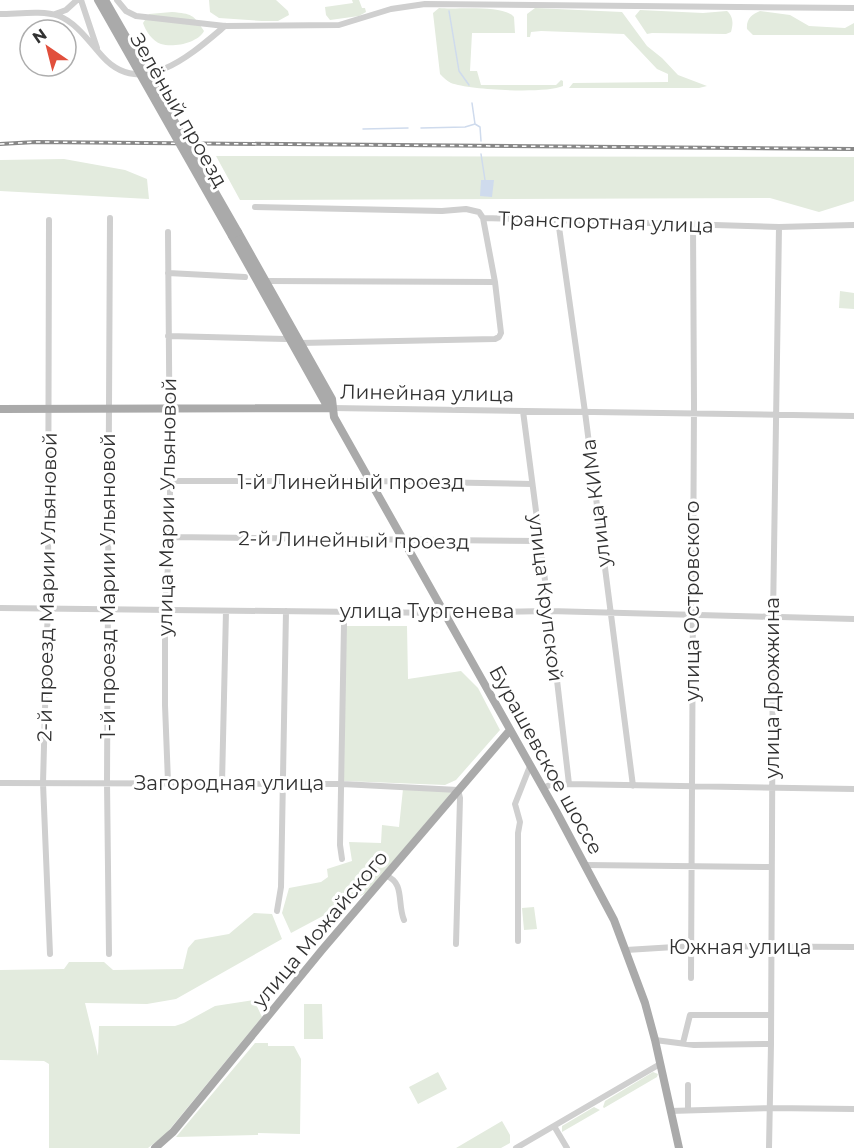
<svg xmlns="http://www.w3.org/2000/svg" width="854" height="1148" font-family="Montserrat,sans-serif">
	<rect width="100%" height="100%" fill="#fff"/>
	<path fill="#e3ebde" d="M209 0H276L288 11 289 15 278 21H262L219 18 210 12Z
		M352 0H359L362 8H365L366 12 359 16 330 20 326 15 325 7 353 3Z
		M439 8C456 10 503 4 514 17L515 33H472L470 71H477L481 85H556L561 80 563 81V86C545 94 470 90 451 83 447 81 443 77 440 74L433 13Z
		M535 8 622 12 647 46 662 58 678 75 707 86 699 88H569L573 83 668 82V74L657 69 624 34 541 31 531 32 530 37H527V14Z
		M640 10 703 13 727 11C734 17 733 25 731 32L726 34 652 33 647 34 635 16Z
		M760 11 790 15 809 26 845 28 854 23V35H753L747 29C746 19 752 14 760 11Z
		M172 12C192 14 193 14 204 31 198 43 173 48 161 44 153 42 145 30 143 23L149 14Z
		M216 156 854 157V201L819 212 770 198 240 200Z
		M64 159 125 170 147 179 149 199 0 191V160Z
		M840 291 854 293V309L839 308Z
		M345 626H407L408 679 461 671 478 688 500 730 456 780 445 785 344 781Z
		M403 789 451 791V793L366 893 291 933 282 913 289 888 321 882 328 877 327 869 352 861 349 842 381 843 382 825 399 827Z
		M534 907 537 929 524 930 522 908Z
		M254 913 272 914 282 939 176 999 147 1004 85 1003 98 1056 99 1026H175L184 1023 215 1006 254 1000 262 1017 165 1135 148 1148H49V1064L44 1061 0 1060V970L64 969 69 962H104L113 970 183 969 188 948 195 940 229 934Z
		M304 1004H322L323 1039H304Z
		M255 1043H268V1046H294L301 1059 300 1134 258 1133V1135L176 1137Z
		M438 1072 447 1089 418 1104 409 1087Z
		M653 1072 658 1074 657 1077 604 1108 603 1107 605 1101Z
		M594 1107 600 1110 562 1132V1126Z
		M502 1121 510 1135V1143L501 1148H456Z"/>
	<path fill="#cfdbed" d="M481 180H494L492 197 480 196Z"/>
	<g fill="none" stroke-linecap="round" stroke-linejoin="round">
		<path stroke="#cfdbed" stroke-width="1.5" d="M449 11 459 71 469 85
			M472 103 475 124 480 127 481 141
			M421 128 465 127 475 124
			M363 129 408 128
			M481 154 485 180"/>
		<path stroke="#cfcfcf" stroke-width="6" d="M81 0 97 48
			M117 0 126 11 136 16 225 26 339 25 391 9 425 4 854 8
			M0 14C18 14 42 10 59 16 77 23 90 43 103 57 142 100 193 53 225 26
			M55 14 66 10 77 0
			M255 207 442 211 466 209 479 212 483 218 779 227 854 225
			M49 220 48 600 43 783 50 954
			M558 220 585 412 633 786
			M168 273 245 277
			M266 281 495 282
			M168 336 286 339 289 338
			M300 343 495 339 499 337 501 333 495 282 483 218
			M332 408 854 416
			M523 411 549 611 569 784
			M170 481H371L532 484
			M170 537 539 541
			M0 608 445 613 549 611 854 619
			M168 782 165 705V610L170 537V481L168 232
			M0 783 342 784 458 790 460 798 456 944
			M222 783 226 611
			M543 788 550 785 569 784 854 789
			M342 859 340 845 344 624
			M585 865 771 867
			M386 876C405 882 397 904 404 920
			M277 911 281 887 286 611
			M518 941V833L520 822 515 804 530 766
			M626 950 691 946 854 947
			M109 954 107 782 110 218
			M691 978 694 405 693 223
			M655 1040 694 1045 771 1044
			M683 1043 690 1015H771
			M688 1085V1110
			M670 1111 771 1108 854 1109
			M554 1126 567 1148
			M516 1148 660 1064
			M769 1148 771 1044 773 617 779 227"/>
		<path stroke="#aaa" stroke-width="8" d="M238 232 332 399 334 417 556 811 614 920 645 1003 655 1040 679 1148
			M232 236 326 404 331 408
			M0 409 332 408
			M155 1148 173 1132 322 950 510 730"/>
		<g stroke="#878787" stroke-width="4">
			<path id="rail" d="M0 144 36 142 854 149"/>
		</g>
		<use href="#rail" stroke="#fff" stroke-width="1.5" stroke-dasharray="4.5" stroke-linecap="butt"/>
		<path stroke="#aaa" stroke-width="8" d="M98 0 232 236
			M105 0 238 232"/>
	</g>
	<g text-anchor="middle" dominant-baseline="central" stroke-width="6" stroke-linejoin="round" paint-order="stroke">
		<g font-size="20" fill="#323232" stroke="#fff">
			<text transform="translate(179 110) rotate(60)">Зелёный проезд</text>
			<text transform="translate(606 222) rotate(2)">Транспортная улица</text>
			<text transform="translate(427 393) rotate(1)">Линейная улица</text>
			<text x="351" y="482">1-й Линейный проезд</text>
			<text transform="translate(596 503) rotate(-97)">улица КИМа</text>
			<text transform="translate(167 507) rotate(-89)">улица Марии Ульяновой</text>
			<text transform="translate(354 540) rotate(1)">2-й Линейный проезд</text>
			<text transform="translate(108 586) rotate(-90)">1-й проезд Марии Ульяновой</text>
			<text transform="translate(47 587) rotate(-89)">2-й проезд Марии Ульяновой</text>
			<text transform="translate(546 598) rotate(83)">улица Крупской</text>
			<text transform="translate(692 601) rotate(-90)">улица Островского</text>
			<text x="427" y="611">улица Тургенева</text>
			<text transform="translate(772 688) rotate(-90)">улица Дрожжина</text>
			<text transform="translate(546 760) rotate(61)">Бурашевское шоссе</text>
			<text x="229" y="783">Загородная улица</text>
			<text transform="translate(320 929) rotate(-50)">улица Можайского</text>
			<text x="740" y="947">Южная улица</text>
		</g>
	</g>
	<g transform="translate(48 48) rotate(325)"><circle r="28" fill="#ffffff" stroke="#adadad" stroke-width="1.5"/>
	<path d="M0-4.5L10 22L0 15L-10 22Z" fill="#e14f3c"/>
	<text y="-9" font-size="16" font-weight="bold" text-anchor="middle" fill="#323232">N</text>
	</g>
</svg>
